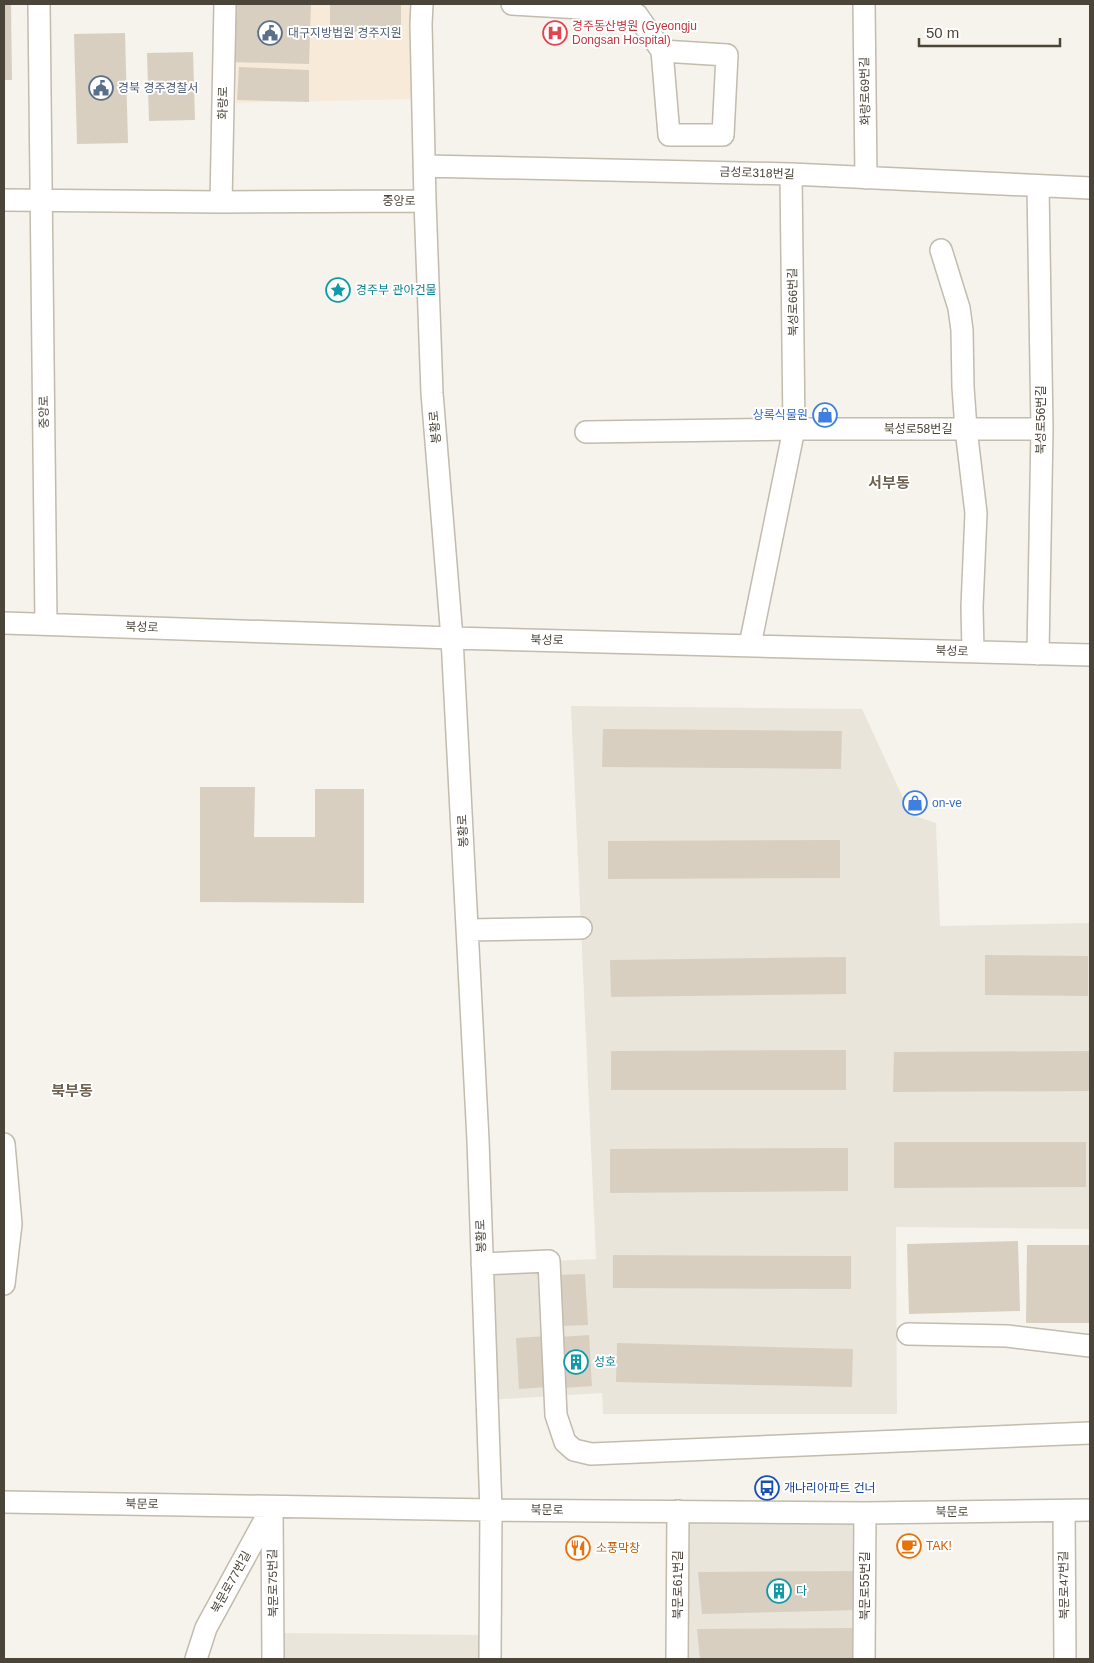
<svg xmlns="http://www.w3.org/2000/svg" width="1094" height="1663" font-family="Helvetica,'Noto Sans KR',sans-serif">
	<rect width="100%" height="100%" fill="#f6f3ec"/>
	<path fill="#eae5da" d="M571 706 862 709 911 815 936 823 940 926 1090 923V1229L896 1227 897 1414H603L602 1393 487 1400 482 1264 596 1259Z
		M678 1511 865 1513 864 1659H677Z
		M273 1633 490 1635V1659H273Z"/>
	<path fill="#f7ead8" d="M237 4H418V99L236 103Z"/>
	<path fill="#d8cfc1" d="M4 4H11L12 80H4Z
		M232 4H311L309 64 230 62Z
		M330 4H401V32H330Z
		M125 33 128 143 77 144 74 34Z
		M193 52 195 120 149 121 147 53Z
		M239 67 309 70V102L237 100Z
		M603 729 842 731 841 769 602 767Z
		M200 787H255L254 837H315V789H364V903L200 902Z
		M840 840V878L608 879V841Z
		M985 955 1088 956V996L985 995Z
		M846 957V994L611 997 610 960Z
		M846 1050V1090H611V1051Z
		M1090 1051V1091L893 1092 894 1052Z
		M894 1142H1086V1187L894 1188Z
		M848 1148V1191L610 1193V1149Z
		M1018 1241 1020 1311 909 1314 907 1244Z
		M1027 1245H1090V1323H1026Z
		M613 1255 851 1256V1289L613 1288Z
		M585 1274 588 1325 559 1326 556 1275Z
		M589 1335 592 1386 563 1388 560 1337Z
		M546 1336 549 1387 519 1389 516 1338Z
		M617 1343 853 1349 852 1387 616 1382Z
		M858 1571V1610L702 1614 698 1572Z
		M857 1628 858 1659H700L697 1629Z"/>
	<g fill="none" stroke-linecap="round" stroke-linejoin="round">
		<g stroke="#c2bbae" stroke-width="24">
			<path id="minor" d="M39 4 46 623
				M422 4 421 24 425 201 432 393 452 638 478 1140 491 1510 490 1659
				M512 4 581 8 637 15 662 51 669 135H723L727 55 662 51
				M864 4 866 178
				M424 166 791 174 1090 188
				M1038 186 1042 429 1038 654
				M4 200 221 202 425 201
				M221 202 225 4
				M941 250 959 308 962 330 963 387 966 429 976 513 972 607 973 652
				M586 432 794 429H1042
				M4 623 452 638 1090 655
				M750 645 794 429 791 174
				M468 930 581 928
				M4 1144 11 1224 4 1284
				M482 1264 549 1261 556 1415 565 1442 574 1450 591 1454 1090 1433
				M908 1334 1007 1336 1090 1346
				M4 1502 491 1510 865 1513 1090 1510
				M272 1510 273 1659
				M1064 1511 1065 1659
				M196 1659 206 1628 272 1507
				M677 1659 678 1511
				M864 1659 865 1513"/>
		</g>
		<use href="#minor" stroke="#fff" stroke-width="21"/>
	</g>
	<defs>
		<g id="civic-ring" transform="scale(1.25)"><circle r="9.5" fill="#fff" stroke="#5c6f8a" stroke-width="1.5"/><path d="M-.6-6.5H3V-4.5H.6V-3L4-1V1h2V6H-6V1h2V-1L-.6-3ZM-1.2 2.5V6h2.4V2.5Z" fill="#5c6f8a"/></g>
		<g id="hospital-ring" transform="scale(1.25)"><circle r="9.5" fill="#fff" stroke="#e0444e" stroke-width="1.5"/><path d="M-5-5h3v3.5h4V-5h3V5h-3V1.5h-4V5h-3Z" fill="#e0444e"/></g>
		<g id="sight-ring" transform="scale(1.25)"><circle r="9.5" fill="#fff" stroke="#0f9aa8" stroke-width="1.5"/><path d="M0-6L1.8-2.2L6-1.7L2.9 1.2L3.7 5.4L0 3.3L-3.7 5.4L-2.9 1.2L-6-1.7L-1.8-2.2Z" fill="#0f9aa8"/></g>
		<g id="shop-ring" transform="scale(1.25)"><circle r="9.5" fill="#fff" stroke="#3f7fe0" stroke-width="1.5"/><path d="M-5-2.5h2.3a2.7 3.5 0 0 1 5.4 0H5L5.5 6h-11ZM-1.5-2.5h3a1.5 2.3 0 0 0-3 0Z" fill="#3f7fe0"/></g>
		<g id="building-ring" transform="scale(1.25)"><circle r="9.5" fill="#fff" stroke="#0f9aa8" stroke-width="1.5"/><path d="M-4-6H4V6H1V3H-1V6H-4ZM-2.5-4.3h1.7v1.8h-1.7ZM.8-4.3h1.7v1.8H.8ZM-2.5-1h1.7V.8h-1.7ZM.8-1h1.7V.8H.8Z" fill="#0f9aa8"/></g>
		<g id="bus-ring" transform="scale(1.25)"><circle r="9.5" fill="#fff" stroke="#1a4fb4" stroke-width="1.5"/><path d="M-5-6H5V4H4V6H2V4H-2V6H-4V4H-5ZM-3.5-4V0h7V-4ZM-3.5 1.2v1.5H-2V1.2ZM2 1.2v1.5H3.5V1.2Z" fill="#1a4fb4"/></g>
		<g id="cafe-ring" transform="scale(1.25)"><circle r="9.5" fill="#fff" stroke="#e8710a" stroke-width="1.5"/><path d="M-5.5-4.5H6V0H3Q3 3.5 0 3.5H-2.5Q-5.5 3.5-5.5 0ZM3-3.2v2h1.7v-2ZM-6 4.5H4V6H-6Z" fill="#e8710a"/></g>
		<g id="restaurant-ring" transform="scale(1.25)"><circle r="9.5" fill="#fff" stroke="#e8710a" stroke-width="1.5"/><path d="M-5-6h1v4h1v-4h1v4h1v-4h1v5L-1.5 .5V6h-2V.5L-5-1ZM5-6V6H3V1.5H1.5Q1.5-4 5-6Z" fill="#e8710a"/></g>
	</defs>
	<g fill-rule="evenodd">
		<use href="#civic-ring" x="270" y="33"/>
		<use href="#hospital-ring" x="555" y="33"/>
		<use href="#civic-ring" x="101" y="88"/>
		<use href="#sight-ring" x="338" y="290"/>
		<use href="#shop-ring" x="825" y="415"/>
		<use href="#shop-ring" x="915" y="803"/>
		<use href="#building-ring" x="576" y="1362"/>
		<use href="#bus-ring" x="767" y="1488"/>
		<use href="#cafe-ring" x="909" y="1546"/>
		<use href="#restaurant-ring" x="578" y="1548"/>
		<use href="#building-ring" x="779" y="1591"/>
	</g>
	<g text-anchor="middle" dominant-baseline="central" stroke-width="4" stroke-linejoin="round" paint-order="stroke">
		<g font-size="12" fill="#be3a42" stroke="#fff" text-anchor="start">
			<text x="572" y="26">경주동산병원 (Gyeongju<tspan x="572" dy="14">Dongsan Hospital)</tspan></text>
		</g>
		<g font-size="12" fill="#4e5e75" stroke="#fff" text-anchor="start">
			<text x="288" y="33">대구지방법원 경주지원</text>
			<text x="118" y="88">경북 경주경찰서</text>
		</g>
		<g font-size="12" fill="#4b4439" stroke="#fff">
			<text transform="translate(865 91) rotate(-91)">화랑로69번길</text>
			<text transform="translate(223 103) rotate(-89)">화랑로</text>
			<text transform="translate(757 173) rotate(2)">금성로318번길</text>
			<text x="399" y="201">중앙로</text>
			<text transform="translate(793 302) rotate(-91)">북성로66번길</text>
			<text transform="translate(44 412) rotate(-91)">중앙로</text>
			<text transform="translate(1041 420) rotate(-90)">북성로56번길</text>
			<text transform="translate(435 427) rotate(-95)">봉황로</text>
			<text x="918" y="429">북성로58번길</text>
			<text transform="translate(142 627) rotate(2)">북성로</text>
			<text transform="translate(547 640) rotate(1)">북성로</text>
			<text transform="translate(952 651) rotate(2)">북성로</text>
			<text transform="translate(463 831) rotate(-93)">봉황로</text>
			<text transform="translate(481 1236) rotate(-92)">봉황로</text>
			<text transform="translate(142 1504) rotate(1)">북문로</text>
			<text x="547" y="1510">북문로</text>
			<text x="952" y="1512">북문로</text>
			<text transform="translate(231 1582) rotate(-61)">북문로77번길</text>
			<text transform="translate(273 1583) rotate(-91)">북문로75번길</text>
			<text transform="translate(678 1585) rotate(-90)">북문로61번길</text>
			<text transform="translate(1064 1585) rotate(-91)">북문로47번길</text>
			<text transform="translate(865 1586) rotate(-90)">북문로55번길</text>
		</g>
		<g font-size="12" fill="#0d838f" stroke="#fff" text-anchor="start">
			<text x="356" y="290">경주부 관아건물</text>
			<text x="594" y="1362">성호</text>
			<text x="796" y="1591">다</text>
		</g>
		<g font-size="12" fill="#366cbe" stroke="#fff" text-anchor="end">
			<text x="808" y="415">상록식물원</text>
			<text x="932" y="803" text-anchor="start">on-ve</text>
		</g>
		<g font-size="12" fill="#164399" stroke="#fff" text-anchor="start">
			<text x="784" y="1488">개나리아파트 건너</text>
		</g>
		<g font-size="12" fill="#c56008" stroke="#fff" text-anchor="start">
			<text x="926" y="1546">TAK!</text>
			<text x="596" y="1548">소풍막창</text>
		</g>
		<g font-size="15" font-weight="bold" fill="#6e6250" stroke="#fff">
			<text x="889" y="482">서부동</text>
			<text x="72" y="1090">북부동</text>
		</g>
	</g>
	<rect width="1094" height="1663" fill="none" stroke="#4b4439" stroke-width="10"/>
	<path d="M919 38v8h141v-8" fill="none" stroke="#4b4439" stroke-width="2.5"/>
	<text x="926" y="38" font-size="15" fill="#4b4439" stroke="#ffffff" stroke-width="4" paint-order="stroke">50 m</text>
</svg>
